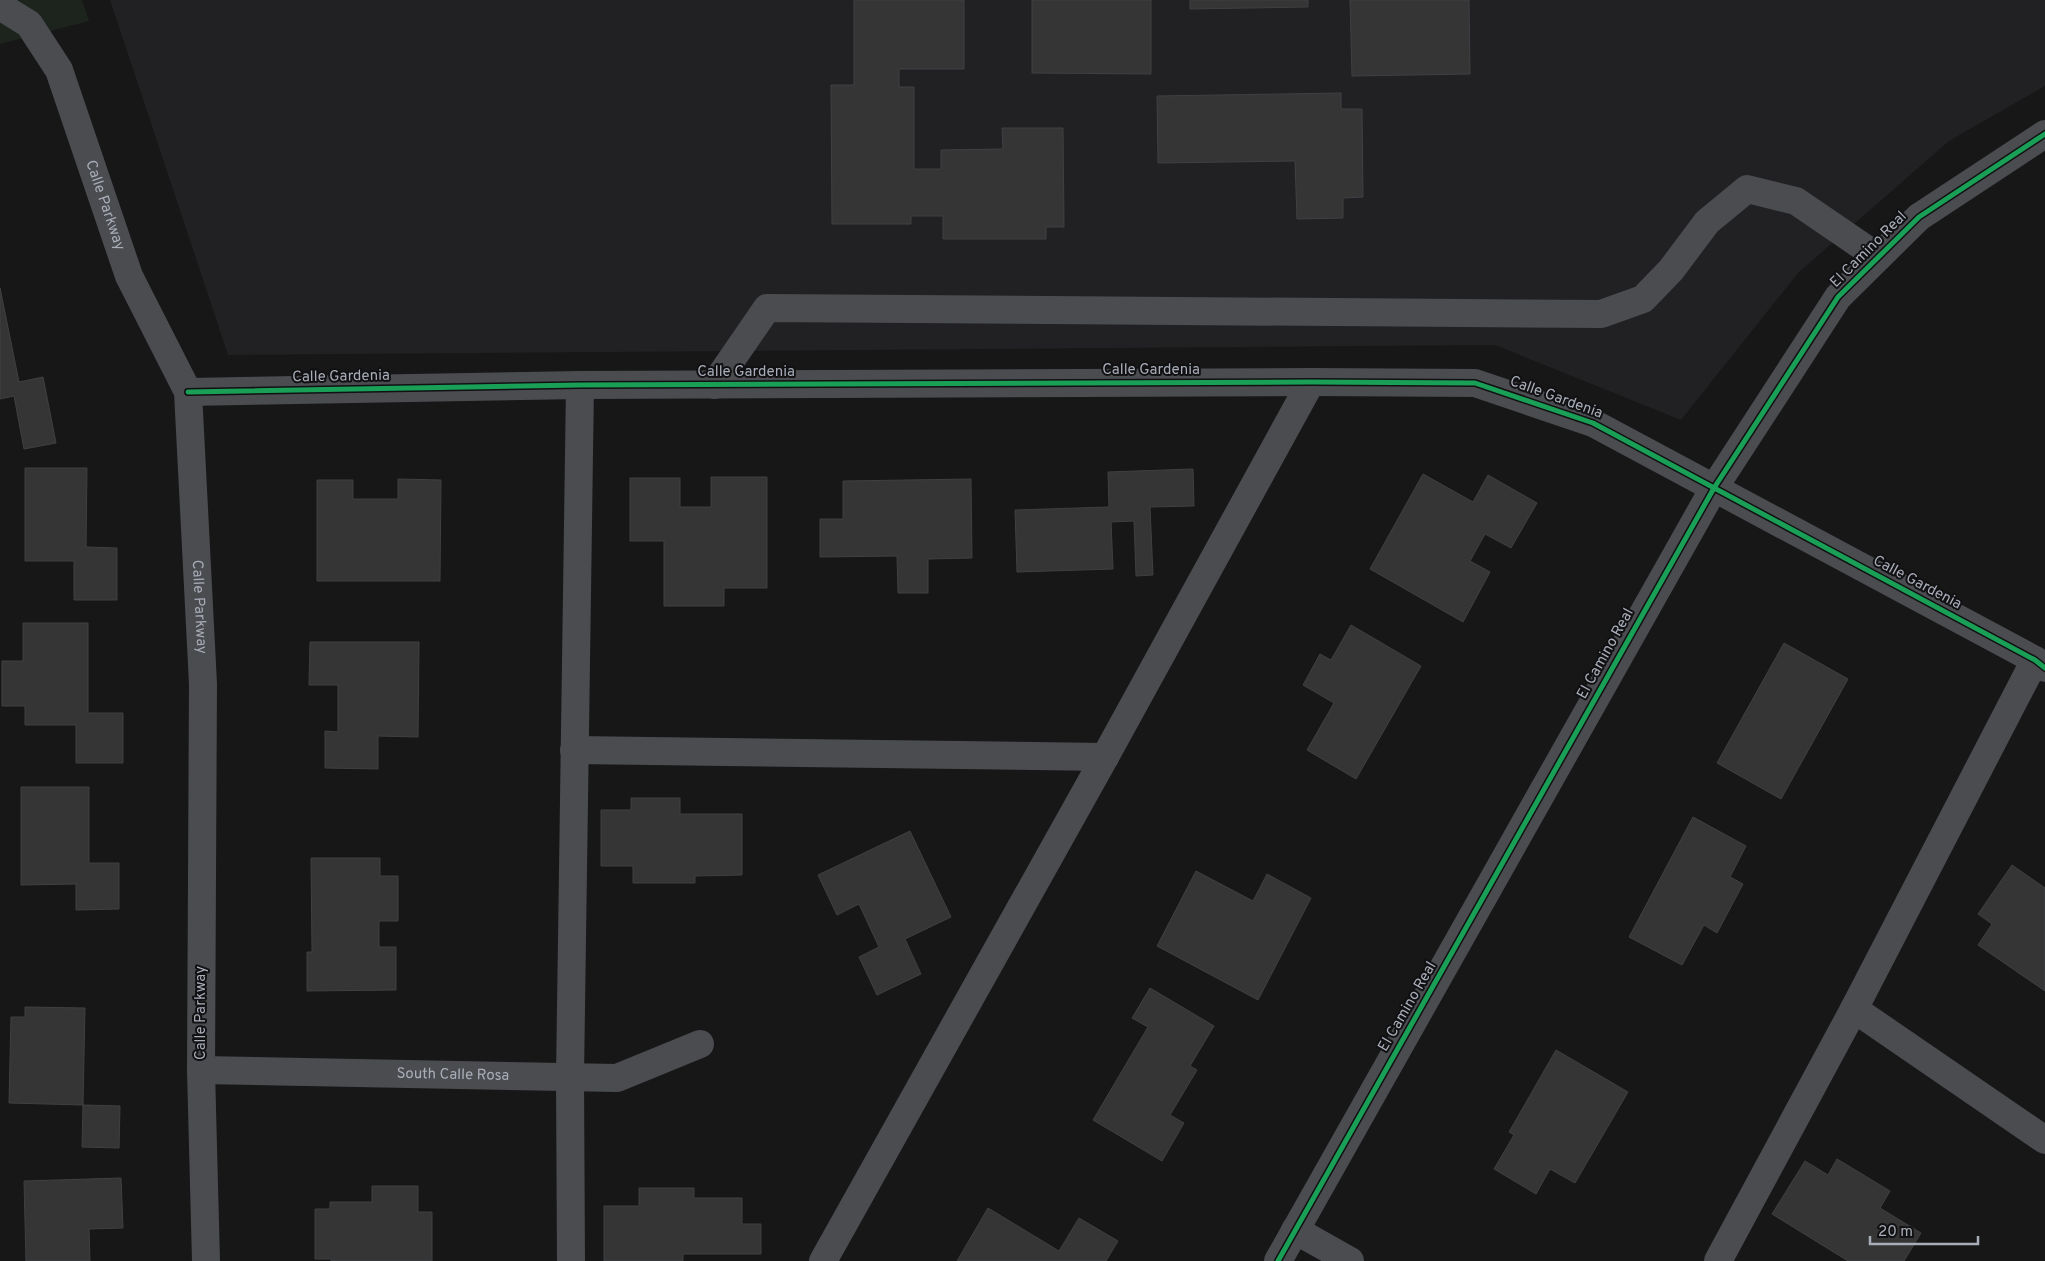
<svg xmlns="http://www.w3.org/2000/svg" width="2045" height="1261" font-family="Overpass,sans-serif">
	<rect width="100%" height="100%" fill="#171717"/>
	<path fill="#212123" d="M110 0H2045V86L1949 141 1798 273 1681 420 1495 345 228 355Z"/>
	<path fill="#1d241e" d="M0 0H82L89 21 0 44Z"/>
	<path fill="#353536" stroke="#3f4043" d="M854 0H964V69H899V87H914V169H941V150L1003 149 1002 128H1063L1064 227H1046V239H943V216H911V224H832L831 85H854Z
		M1032 0H1151V74L1032 73Z
		M1190 0H1308V7L1190 9Z
		M1350 0H1469L1470 74 1352 76Z
		M1341 93V109H1362L1363 197 1343 198V218L1297 219 1295 161 1158 163 1157 96Z
		M0 288 19 382 43 377 56 443 24 449 14 396 0 399Z
		M25 468H87L86 547 117 548V600H74V561H25Z
		M1193 469 1194 506 1150 507 1153 575 1136 576 1134 521 1111 522 1113 569 1017 572 1015 510 1109 507 1108 472Z
		M1423 474 1473 502 1488 475 1537 503 1511 548 1485 534 1470 561 1490 572 1463 622 1370 569Z
		M711 477H767V588H724V606H664V541H630V478H680V507H711Z
		M398 479 441 480 440 581H317V480H353V499H398Z
		M971 479 972 558 928 559V593H898L897 556 820 557V519H843V481Z
		M23 623H88V713H123V763H76V725H25V706H2V661H23Z
		M1351 625 1421 666 1356 779 1307 750 1334 703 1303 685 1320 654 1331 660Z
		M310 642H419L418 737 378 736V769L325 768V731L338 732V685H309Z
		M1784 643 1848 679 1781 799 1717 763Z
		M21 787H89V863H119V909L76 910V884L21 885Z
		M631 798H680V814H742V875L695 876V883H633V866H601V810H631Z
		M1693 817 1746 846 1730 877 1743 884 1717 933 1704 925 1682 965 1629 937Z
		M910 831 951 917 905 939 921 974 877 995 859 957 879 947 859 904 837 915 818 875Z
		M311 858H380V876H398V921H379V947H396V990L307 991V952H312Z
		M2012 865 2045 888V991L1978 945 1992 924 1978 914Z
		M1196 871 1253 901 1267 874 1311 898 1258 1000 1157 946Z
		M1150 988 1214 1026 1190 1066 1197 1070 1170 1115 1184 1123 1162 1161 1093 1120 1148 1027 1132 1018Z
		M25 1007 85 1008 83 1105 9 1103 11 1017H25Z
		M1556 1050 1628 1092 1575 1183 1550 1169 1536 1194 1494 1169 1514 1135 1509 1132Z
		M83 1105 120 1106 119 1148 82 1147Z
		M1837 1159 1890 1191 1880 1208 1921 1233 1904 1261H1848L1772 1214 1805 1161 1828 1175Z
		M121 1178 123 1228 89 1229 90 1261H26L24 1181Z
		M372 1186H418V1212H432V1261H331V1259H315V1209H330V1202H372Z
		M639 1188H694V1198H742V1224H761V1254H683V1261H604V1206H639Z
		M988 1208 1059 1251 1079 1218 1118 1241 1106 1261H957Z"/>
	<g fill="none" stroke-linecap="round" stroke-linejoin="round">
		<g stroke="#4b4c50" stroke-width="28">
			<path id="s1" d="M0 6 29 24 59 70 129 276 188 392 203 684 201 1070 206 1261"/>
			<path d="M714 385 767 308 1601 314 1643 299 1671 270 1707 222 1747 189 1796 201 1878 257"/>
			<path d="M188 392 580 385 1311 382 1475 383 1593 423 2035 660 2045 668"/>
			<path d="M574 750 1105 757"/>
			<path d="M1854 1009 2045 1140"/>
			<path id="s2" d="M201 1070 617 1078 700 1044"/>
			<path d="M1295 1230 1350 1261"/>
			<path d="M571 1261 570 1077 580 385"/>
			<path d="M823 1261 1105 757 1311 382"/>
			<path d="M1278 1261 1714 488 1838 297 1919 217 2045 134"/>
			<path d="M1718 1261 1854 1009 2035 660"/>
		</g>
		<g stroke="#111113" stroke-width="8">
			<path id="cycleway" d="M188 392 580 385 1311 382 1475 383 1593 423 2035 660 2045 668
				M1278 1261 1714 488 1838 297 1919 217 2045 134"/>
		</g>
		<use href="#cycleway" stroke="#1a9f57" stroke-width="5"/>
	</g>
	<g text-anchor="middle" dominant-baseline="central" stroke-width="4" stroke-linejoin="round" paint-order="stroke">
		<g font-size="15" fill="#a8adb8" stroke="#111113">
			<text stroke="none"><textPath href="#s1" startOffset="232">Calle Parkway</textPath></text>
			<text transform="translate(1869 250) rotate(-45)">El Camino Real</text>
			<text x="1151" y="370">Calle Gardenia</text>
			<text x="746" y="372">Calle Gardenia</text>
			<text transform="translate(341 377) rotate(-1)">Calle Gardenia</text>
			<text transform="translate(1556 398) rotate(20)">Calle Gardenia</text>
			<text transform="translate(1917 583) rotate(28)">Calle Gardenia</text>
			<text stroke="none"><textPath href="#s1" startOffset="652">Calle Parkway</textPath></text>
			<text transform="translate(1606 654) rotate(-61)">El Camino Real</text>
			<text transform="translate(1408 1007) rotate(-60)">El Camino Real</text>
			<text transform="translate(201 1013) rotate(-90)">Calle Parkway</text>
			<text stroke="none"><textPath href="#s2" startOffset="252">South Calle Rosa</textPath></text>
		</g>
	</g>
	<path d="M1870 1236v8h108v-8" fill="none" stroke="#a8adb8" stroke-width="2.5"/>
	<text x="1878" y="1236" font-size="15" fill="#a8adb8" stroke="#111113" stroke-width="4" paint-order="stroke">20 m</text>
</svg>
